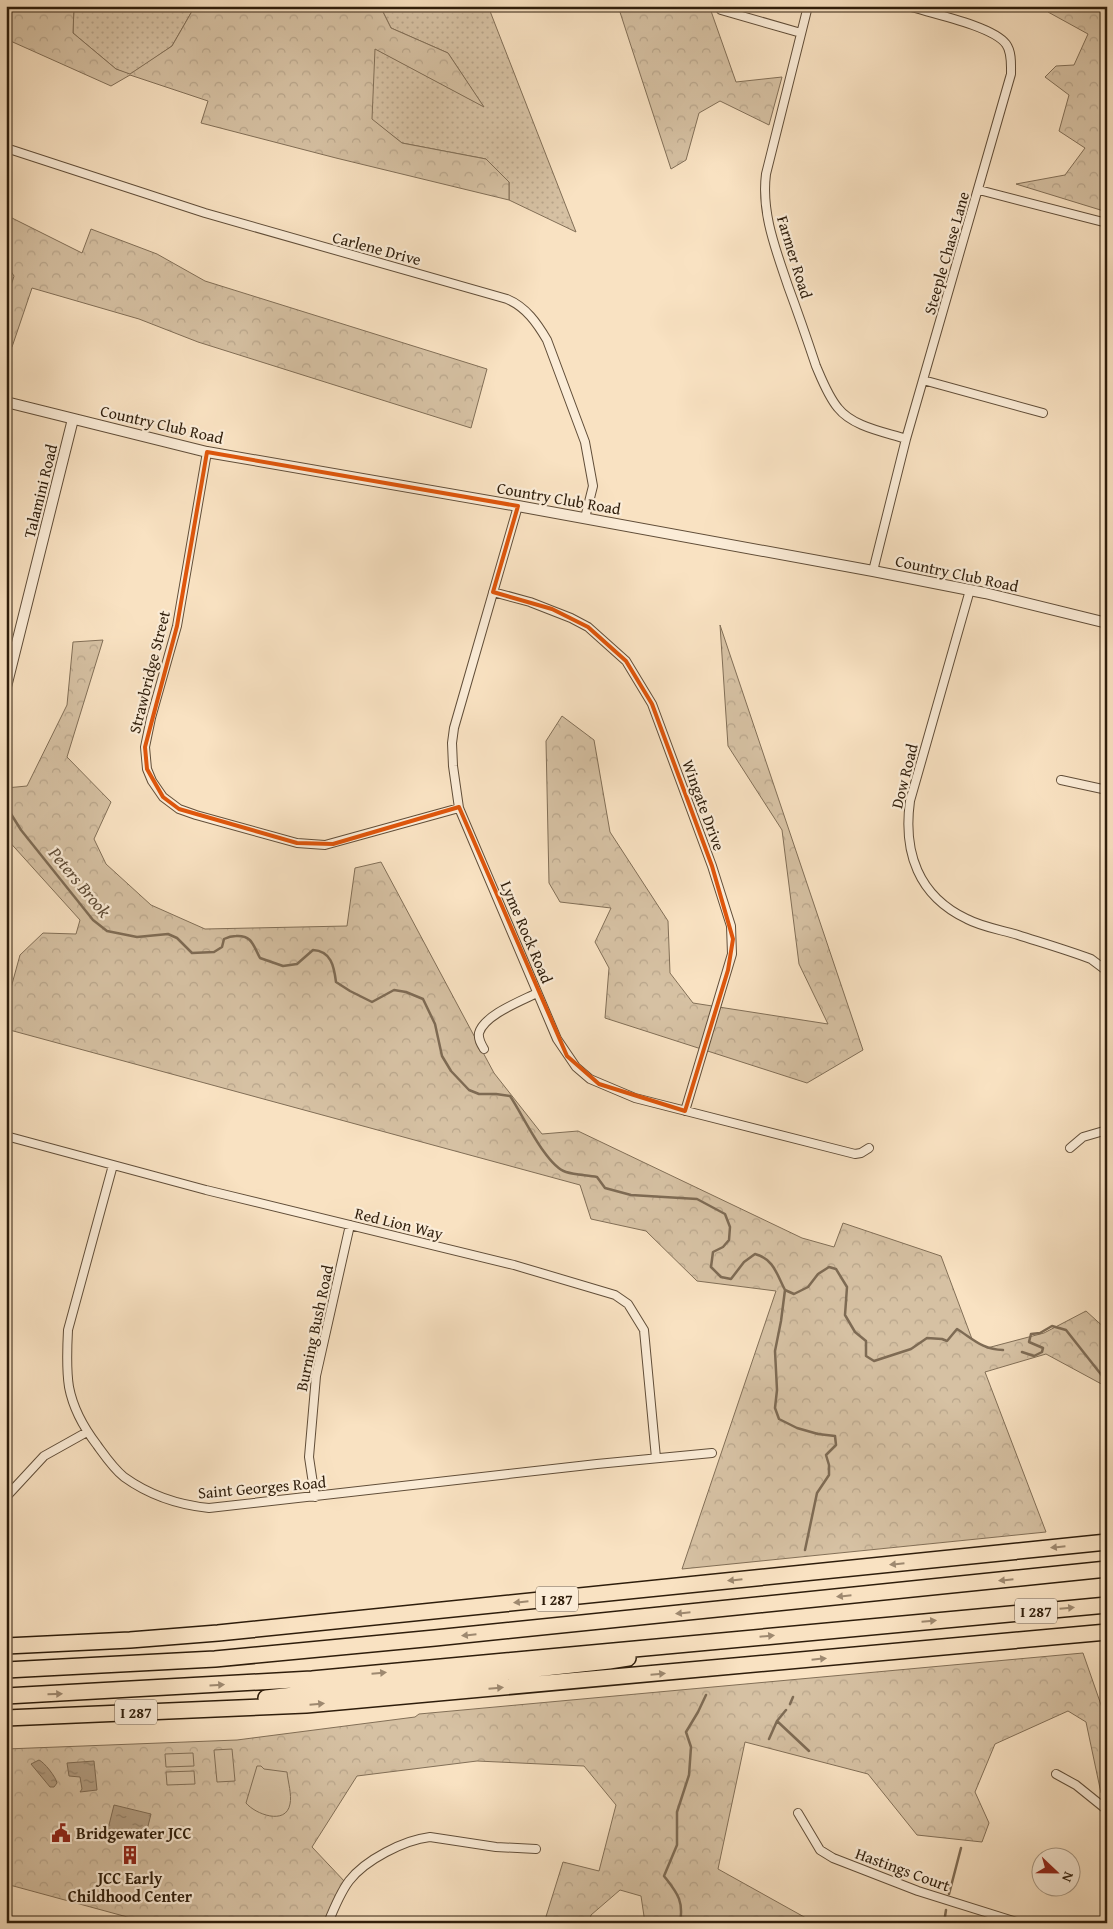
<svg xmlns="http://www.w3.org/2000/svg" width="1113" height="1929" font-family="'Gentium Book Plus',serif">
	<defs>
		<pattern id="grass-dots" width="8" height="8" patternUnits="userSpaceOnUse" patternTransform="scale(1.25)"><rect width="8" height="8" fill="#d6c1a3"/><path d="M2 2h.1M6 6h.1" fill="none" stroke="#b8a58b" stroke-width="1.8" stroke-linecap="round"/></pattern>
		<pattern id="forest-crowns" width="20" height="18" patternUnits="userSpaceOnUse" patternTransform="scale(1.25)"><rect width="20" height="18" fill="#d6c1a3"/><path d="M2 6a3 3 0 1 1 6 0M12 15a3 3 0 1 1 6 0" fill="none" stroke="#b8a58b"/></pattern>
		<pattern id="water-ripples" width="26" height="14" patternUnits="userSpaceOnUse" patternTransform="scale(1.25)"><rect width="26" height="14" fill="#b49f84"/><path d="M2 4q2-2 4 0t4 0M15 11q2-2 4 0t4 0" fill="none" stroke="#93816a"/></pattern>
	</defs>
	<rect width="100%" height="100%" fill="#f9e2c2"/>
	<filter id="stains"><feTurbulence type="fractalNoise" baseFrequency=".004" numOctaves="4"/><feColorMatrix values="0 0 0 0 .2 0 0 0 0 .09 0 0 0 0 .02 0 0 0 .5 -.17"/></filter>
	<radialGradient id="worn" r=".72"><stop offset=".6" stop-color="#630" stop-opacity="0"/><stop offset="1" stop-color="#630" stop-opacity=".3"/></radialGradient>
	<path fill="url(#grass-dots)" stroke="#826f57" d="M74 6H195L172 46 130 75 116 69 73 33Z
		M371 6H488L576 232 509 200V182L486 159 402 143 371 119 374 48 483 106 448 53 391 28 382 10Z"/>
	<path fill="url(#forest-crowns)" stroke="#826f57" d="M6 6H74L73 33 116 69 130 74 172 46 195 6H371L382 10 391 28 448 53 484 107 375 49 372 119 402 143 486 159 509 182V200L336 158 201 123 208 101 130 75 111 86 6 39Z
		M618 6H719L711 11 736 82 782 77 769 125 720 101 699 113 686 160 671 169Z
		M1045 6H1107V212L1016 184 1065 175 1085 148 1059 131 1069 95 1045 77 1056 66 1074 65 1088 34 1048 12Z
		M6 215 82 253 91 229 157 254 205 281 487 369 471 428 198 342 139 319 32 288 12 347 6 346V292H9L14 276 6 264Z
		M720 625 863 1050 807 1083 605 1018 609 968 595 942 611 908 560 902 549 883 546 741 562 716 594 740 610 832 668 921 670 973 693 1003 828 1024 799 964 782 830 728 746Z
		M103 640 67 757 111 802 94 839 106 864 151 905 205 929 347 926 355 868 381 862 494 1073 542 1134 578 1131 802 1238 834 1247 843 1223 941 1256 972 1339 987 1348 1044 1333 1086 1311 1107 1330V1387L1046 1354 985 1372 1046 1532 682 1569 776 1291 697 1281 646 1231 591 1219 580 1185 6 1029V1006L20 955 43 933 76 934 80 920 6 838V788L27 786 67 705 73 642Z
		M1083 1653 1107 1722V1796L1101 1793 1086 1722 1068 1711 995 1744 975 1792 989 1823 982 1842 917 1835 868 1774 745 1742 718 1869 815 1923H645L641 1896 620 1890 591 1915 589 1923H544L563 1862 599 1871 616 1805 584 1766 477 1761 357 1776 312 1847 346 1883 331 1923H143L142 1921 6 1884V1749L237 1740 415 1717 419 1714Z"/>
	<path fill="#d6c1a3" stroke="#826f57" d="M232 1749 235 1781 217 1782 214 1750Z
		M193 1753 194 1766 166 1767 165 1754Z
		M257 1766H261L264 1769 287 1772C288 1782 292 1795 290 1804 286 1826 255 1814 246 1803Z
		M194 1771 195 1784 167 1785 166 1772Z"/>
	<path fill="url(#water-ripples)" stroke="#7e6b54" d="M39 1760C44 1762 56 1777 57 1783L54 1787H50L31 1764Z
		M94 1761 97 1790 80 1792 82 1789 80 1777 69 1776 67 1763Z
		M114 1805 151 1814 145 1838 108 1829Z"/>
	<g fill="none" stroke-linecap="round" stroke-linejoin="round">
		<path stroke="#7e6b54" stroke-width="2.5" d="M6 806 21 830 93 920 107 931 137 937 168 934 177 938 192 953 214 952 222 947 224 939C228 937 231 936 236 936 252 935 253 945 260 958L283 966 297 964 313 950C331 951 334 966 336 982L350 991 372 1002 394 990 406 992 423 999 435 1024 442 1056 451 1071 469 1090 479 1094H496L510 1096C523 1115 546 1166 566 1172 576 1175 587 1175 597 1177L605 1188 631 1195 697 1199 725 1214 730 1227 729 1240 723 1247 713 1252 711 1267 721 1277 731 1279 744 1262 755 1254C774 1259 777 1275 785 1290L794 1294 808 1287 818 1274 829 1267 836 1269 847 1287 845 1315 855 1332 866 1341V1356L874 1361 911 1349 927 1338 942 1339 947 1341 957 1329C973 1339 983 1350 1003 1350
			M785 1290 781 1321 775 1351 777 1390 775 1408 779 1419 797 1428 818 1434 835 1436 836 1445 826 1455 829 1465V1475L817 1493 805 1550
			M1022 1352 1034 1356 1042 1352 1043 1348 1029 1342 1031 1334 1040 1333 1052 1326 1066 1330 1107 1382
			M790 1704 793 1697
			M777 1721 809 1751
			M769 1739 777 1721 786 1710
			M949 1894 961 1848
			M680 1923C684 1900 677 1893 664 1876L677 1845V1812L689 1775 691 1747 686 1732 698 1712 706 1695
			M944 1923 946 1910"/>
		<g stroke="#614e39" stroke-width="10">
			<path id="minor" d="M808 6 766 174C761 213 776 250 788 286 798 313 807 339 816 366 822 380 828 396 838 408 853 427 885 432 906 439
				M721 10 801 33
				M6 148 205 213 507 299C526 307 537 323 547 340L585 442 593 486 585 518
				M979 190 1107 223
				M923 380 1043 413
				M207 452 177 626 151 718 145 747 147 769 152 781 163 797 179 809 196 815 297 843 325 845 459 808
				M518 506 454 728 452 743 453 766 459 808 557 1039 576 1067 590 1079 635 1098 855 1154 861 1153 869 1148
				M873 571 906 439 1011 74C1011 65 1012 52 1006 44 993 26 930 13 908 6
				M970 590 910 801C903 852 918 896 967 919 982 927 1002 930 1018 935 1043 943 1067 950 1091 959L1107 971
				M493 592 530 602 571 618 588 627 626 661 652 704 712 866 731 926 732 954 685 1111
				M1061 780 1107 790
				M484 1049C481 1044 478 1039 479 1033 484 1015 521 1001 537 993
				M6 1136 206 1190 514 1265 615 1295 628 1304 644 1330 656 1458
				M1070 1148 1083 1137 1107 1130
				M113 1165 68 1330C67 1349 66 1368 69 1387 73 1408 84 1428 97 1445 105 1456 113 1468 124 1477 149 1495 179 1505 209 1508L597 1464 712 1453
				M6 1497 44 1456 87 1432
				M315 1497 309 1457 316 1376 350 1225
				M1056 1774 1076 1785 1107 1810
				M798 1813 820 1850 833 1858 918 1891 1020 1923
				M328 1923C334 1908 340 1893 349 1881 365 1860 404 1840 430 1837L496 1847 536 1849"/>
		</g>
		<g stroke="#614e39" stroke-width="12">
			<path id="tertiary" d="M6 402 207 452 518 506 873 571 985 593 1107 623
				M6 687 73 419"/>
		</g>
		<g stroke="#2e1d0b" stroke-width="18">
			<path id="motorway" d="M6 1646 130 1640 218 1633 1107 1542
				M6 1670 215 1659 435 1638 1107 1569
				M6 1696 312 1679 1107 1605
				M266 1698 609 1661 628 1658
				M6 1718 306 1705 1107 1632"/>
		</g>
		<use href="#minor" stroke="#fbecd7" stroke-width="8"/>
		<use href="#tertiary" stroke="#fbecd7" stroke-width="10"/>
		<use href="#motorway" stroke="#f9e2c2" stroke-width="15"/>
	</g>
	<defs><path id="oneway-solid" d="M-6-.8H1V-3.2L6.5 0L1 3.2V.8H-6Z" transform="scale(1.25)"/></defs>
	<g fill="#9e8970">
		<use href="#oneway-solid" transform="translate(1058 1547) rotate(174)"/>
		<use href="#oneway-solid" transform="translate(897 1564) rotate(174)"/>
		<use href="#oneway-solid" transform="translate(735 1580) rotate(174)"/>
		<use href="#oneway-solid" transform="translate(1006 1580) rotate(174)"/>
		<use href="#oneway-solid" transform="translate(844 1596) rotate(174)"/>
		<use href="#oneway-solid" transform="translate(521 1602) rotate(174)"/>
		<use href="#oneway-solid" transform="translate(1067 1608) rotate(-5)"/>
		<use href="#oneway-solid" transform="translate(683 1613) rotate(174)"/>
		<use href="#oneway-solid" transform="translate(929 1621) rotate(-5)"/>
		<use href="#oneway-solid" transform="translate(469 1635) rotate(174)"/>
		<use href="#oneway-solid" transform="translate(767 1636) rotate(-5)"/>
		<use href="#oneway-solid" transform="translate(819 1659) rotate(-6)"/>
		<use href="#oneway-solid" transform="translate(379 1673) rotate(-5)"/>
		<use href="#oneway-solid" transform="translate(658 1674) rotate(-5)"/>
		<use href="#oneway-solid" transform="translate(217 1685) rotate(-3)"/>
		<use href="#oneway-solid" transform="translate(496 1688) rotate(-5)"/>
		<use href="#oneway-solid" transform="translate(55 1694) rotate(-2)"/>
		<use href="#oneway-solid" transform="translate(317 1704) rotate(-5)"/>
	</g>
	<path fill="none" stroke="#df560c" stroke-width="4" stroke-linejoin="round" d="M207 452 518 506 493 592 552 609 588 627 626 661 652 704 712 866 733 939 728 970 685 1111 599 1084 567 1056 459 807 333 844 297 843 179 809 163 797 147 769 145 747 177 626Z"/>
	<defs>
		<g id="civic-bare" transform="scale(1.5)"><path d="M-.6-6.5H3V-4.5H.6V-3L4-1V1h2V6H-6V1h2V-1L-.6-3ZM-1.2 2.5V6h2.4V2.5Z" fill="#8f2418" stroke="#fbecd7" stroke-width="2.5" paint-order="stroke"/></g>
		<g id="building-bare" transform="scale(1.5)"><path d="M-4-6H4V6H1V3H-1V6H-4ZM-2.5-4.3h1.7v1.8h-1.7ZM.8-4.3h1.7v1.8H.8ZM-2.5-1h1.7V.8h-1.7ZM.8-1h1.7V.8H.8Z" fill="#8f2418" stroke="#fbecd7" stroke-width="2.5" paint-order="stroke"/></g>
	</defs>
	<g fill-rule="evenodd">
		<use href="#civic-bare" x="61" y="1833"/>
		<use href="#building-bare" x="130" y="1855"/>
	</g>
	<g text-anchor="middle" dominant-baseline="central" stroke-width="4.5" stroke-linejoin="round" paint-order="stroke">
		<g fill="#fbecd7" stroke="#6c5b48" stroke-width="1">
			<rect x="536" y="1586.5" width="42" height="25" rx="4"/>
			<rect x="1015" y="1598.5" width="42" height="25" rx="4"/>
			<rect x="115" y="1699.5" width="42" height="25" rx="4"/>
		</g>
		<g font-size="15" font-weight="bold" fill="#2e1d0b">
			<text x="557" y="1599">I 287</text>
			<text x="1036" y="1611">I 287</text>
			<text x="136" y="1712">I 287</text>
		</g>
		<g font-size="16" fill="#2e1d0b" stroke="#fbecd7">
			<text transform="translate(377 248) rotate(15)">Carlene Drive</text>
			<text transform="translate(946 253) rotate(-74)">Steeple Chase Lane</text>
			<text transform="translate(795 257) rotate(73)">Farmer Road</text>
			<text transform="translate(162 424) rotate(13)">Country Club Road</text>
			<text transform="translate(40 491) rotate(-76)">Talamini Road</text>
			<text transform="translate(559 498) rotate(10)">Country Club Road</text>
			<text transform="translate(957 573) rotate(12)">Country Club Road</text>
			<text transform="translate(149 672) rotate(-76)">Strawbridge Street</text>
			<text transform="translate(904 776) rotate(-76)">Dow Road</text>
			<text transform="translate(704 805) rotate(70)">Wingate Drive</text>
			<text transform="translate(527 932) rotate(67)">Lyme Rock Road</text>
			<text transform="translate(399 1223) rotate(14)">Red Lion Way</text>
			<text transform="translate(314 1328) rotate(-78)">Burning Bush Road</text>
			<text transform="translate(262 1487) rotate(-5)">Saint Georges Road</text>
			<text transform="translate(903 1869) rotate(20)">Hastings Court</text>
		</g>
		<g font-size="16" font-weight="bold" fill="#2e1d0b" stroke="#fbecd7" text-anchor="start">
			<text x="76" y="1833">Bridgewater JCC</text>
			<text x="130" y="1878" text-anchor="middle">JCC Early<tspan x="130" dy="18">Childhood Center</tspan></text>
		</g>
		<g font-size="18" font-style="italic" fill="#5d4a35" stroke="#fbecd7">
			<text transform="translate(80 882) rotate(50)">Peters Brook</text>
		</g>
	</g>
	<rect width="1113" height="1929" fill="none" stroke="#f9e2c2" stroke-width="25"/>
	<rect x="8" y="8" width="1098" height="1914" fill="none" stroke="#2e1d0b" stroke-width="2.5"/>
	<rect x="12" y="12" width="1088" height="1904" fill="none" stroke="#2e1d0b"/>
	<g transform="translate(1056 1872) rotate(112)"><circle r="24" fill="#fbecd7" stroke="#a99985"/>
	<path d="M0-4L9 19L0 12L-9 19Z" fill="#8f2418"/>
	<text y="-8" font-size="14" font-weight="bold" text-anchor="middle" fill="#2e1d0b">N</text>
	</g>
	<rect width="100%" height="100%" filter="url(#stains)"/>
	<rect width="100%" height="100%" fill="url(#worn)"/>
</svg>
